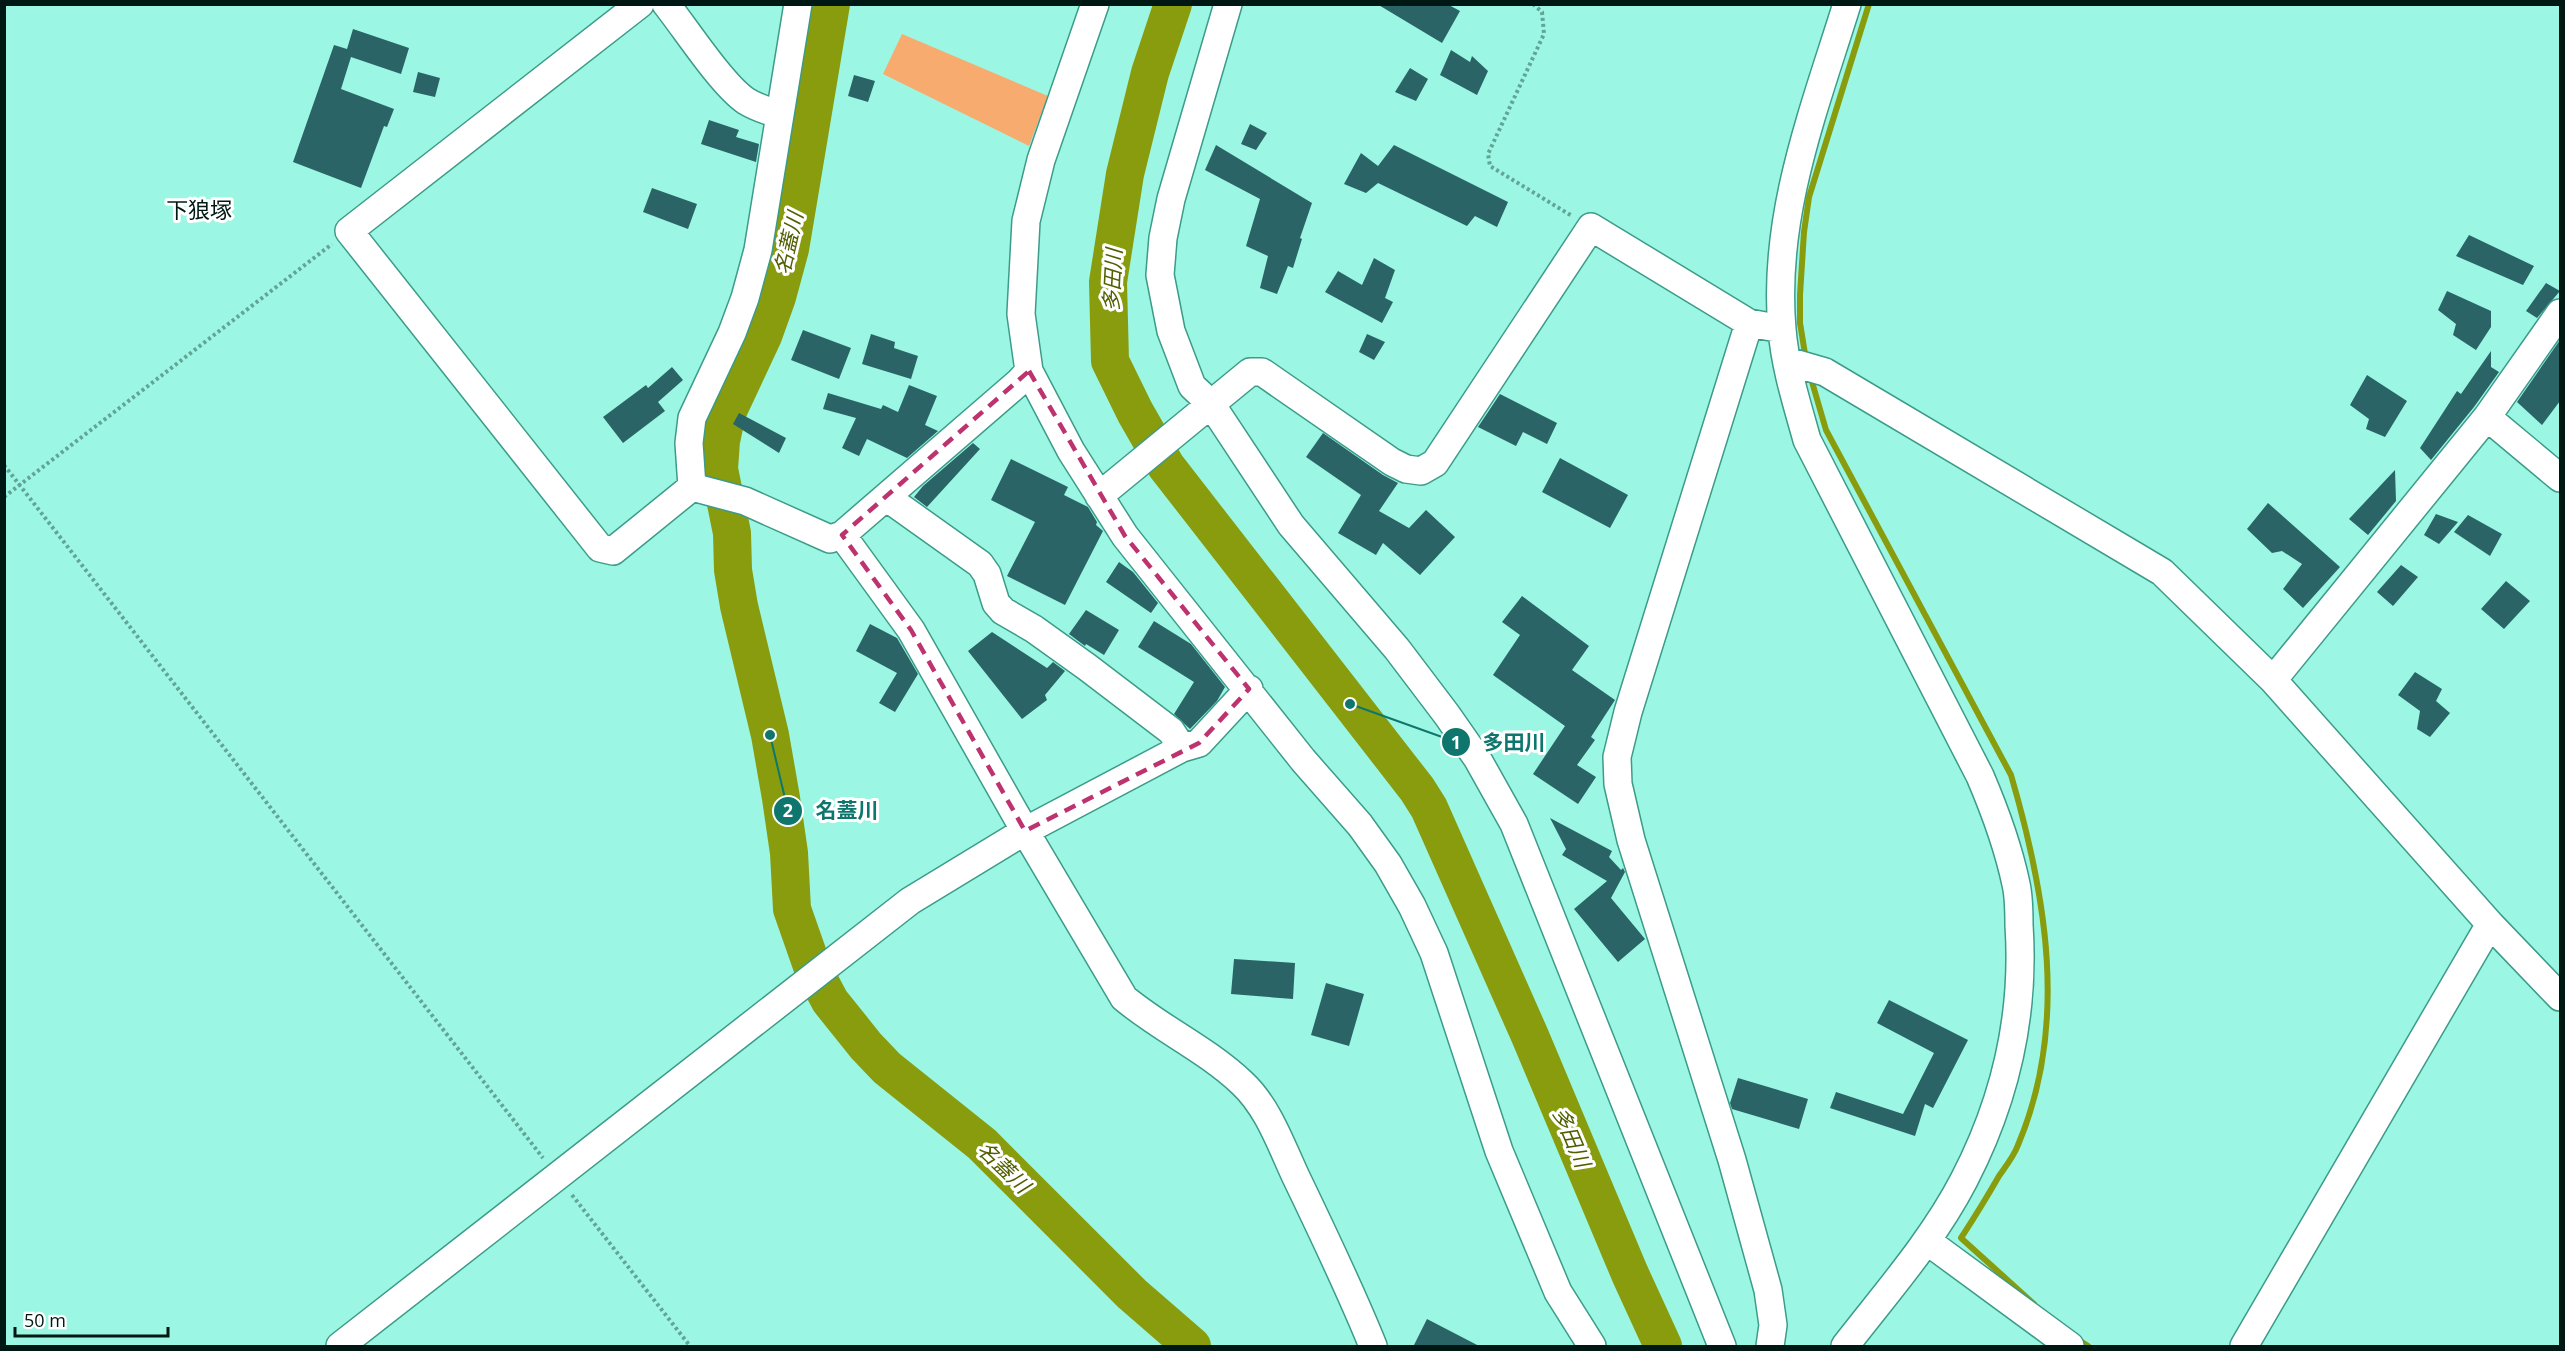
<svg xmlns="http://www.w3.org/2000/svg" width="2565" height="1351" font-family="'Open Sans','Noto Sans JP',sans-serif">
	<rect width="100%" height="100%" fill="#9bf7e3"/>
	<path fill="#f7ab6e" d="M902 34 1048 96 1029 146 883 74Z"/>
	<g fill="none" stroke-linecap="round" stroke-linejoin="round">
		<path stroke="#889c0e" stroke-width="6" d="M1806 360 1800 323V295L1804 232 1809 197 1869 4
			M1810 375 1826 430 2011 775C2046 895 2069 1025 2018 1145 2014 1156 2006 1166 1999 1176 1987 1197 1974 1218 1961 1238L2034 1304
			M2077 1339 2088 1346"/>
		<path stroke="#889c0e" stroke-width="38" d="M831 4 790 249 777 297 763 336 727 413 721 441 719 469 732 533 733 570 739 606 770 735 781 798 789 853 792 909 813 969 830 1001 866 1046 887 1068 982 1144 1132 1294 1192 1346
			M1173 4 1150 73 1125 174 1108 282 1110 361 1135 412 1166 466 1417 789 1429 808 1530 1036 1630 1274 1663 1346"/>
	</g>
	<path fill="#2a6466" d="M1377 4H1447L1460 11 1442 43Z
		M353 29 409 48 401 74 351 57 341 89 394 109 387 127 384 126 361 188 293 162 334 45 347 49Z
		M1451 50 1470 62 1472 56 1488 71 1477 95 1440 75Z
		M1410 68 1428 79 1416 101 1395 92Z
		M418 72 440 78 435 97 413 92Z
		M854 75 875 81 868 102 848 96Z
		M709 120 739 130 736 137 759 144 756 162 701 144Z
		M1250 124 1267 133 1256 150 1241 144Z
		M1216 145 1312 203 1300 238 1302 239 1293 268 1288 266 1277 294 1260 288 1268 256 1246 246 1260 199 1205 170Z
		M1394 145 1508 202 1497 227 1475 216 1467 226 1378 183 1366 193 1344 184 1361 153 1378 166Z
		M652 188 697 204 688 229 643 212Z
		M2469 235 2534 266 2523 285 2456 256Z
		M1374 258 1395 270 1385 298 1393 302 1382 323 1325 292 1338 271 1362 285Z
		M2546 283 2560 291 2537 318 2526 311Z
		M2447 291 2491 311V327L2476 350 2453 335 2456 324 2438 310Z
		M803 330 851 348 839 379 791 360Z
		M871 334 895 342 894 348 918 356 911 379 862 364Z
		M1367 334 1385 342 1374 360 1359 352Z
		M2560 340V401L2542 425 2517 402Z
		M2491 351V367L2499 372 2474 407 2431 460 2420 448 2457 391 2461 394Z
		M672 367 683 380 658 402 665 411 623 443 603 417 646 385 648 388Z
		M2367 375 2407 401 2385 437 2366 429 2369 419 2350 405Z
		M909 385 937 396 925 425 938 431 907 458 867 439 859 456 842 448 856 418 823 409 828 393 881 409 883 405 898 412Z
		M1500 394 1557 423 1547 444 1523 432 1516 446 1478 427Z
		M739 413 786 438 779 453 733 424Z
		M1323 433 1383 475 1398 483 1379 511 1409 528 1426 510 1455 537 1420 575 1383 543 1376 555 1338 533 1361 495 1306 457Z
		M973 443 980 449 927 507 914 497 923 486Z
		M1560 458 1628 495 1610 528 1542 492Z
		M1011 459 1068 487 1064 495 1088 507 1097 522 1096 525 1103 531 1065 605 1007 576 1035 522 991 500Z
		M2395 470 2396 501 2368 535 2349 519Z
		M2268 503 2340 567 2303 608 2283 589 2302 564 2282 551 2272 553 2247 529Z
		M2436 514 2458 522 2439 544 2424 535Z
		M2468 515 2502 534 2490 556 2454 532Z
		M1119 562 1133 572 1158 603 1151 613 1106 582Z
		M2401 565 2418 577 2393 606 2377 592Z
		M2506 581 2530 601 2504 629 2481 609Z
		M1522 596 1589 646 1572 670 1615 700 1591 737 1595 740 1577 765 1596 777 1578 804 1533 774 1565 726 1493 675 1520 635 1502 622Z
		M1086 610 1119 630 1104 655 1086 644 1085 646 1069 634Z
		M1154 621 1191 644 1225 687 1217 701 1190 729 1174 714 1194 682 1138 647Z
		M870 624 897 638 918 674 895 712 879 703 897 673 856 651Z
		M992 632 1047 668 1053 662 1065 671 1045 695 1047 700 1022 719 968 651Z
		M2415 672 2442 689 2436 701 2450 713 2430 737 2417 729 2420 711 2398 695Z
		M1550 818 1612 851 1609 857 1621 870 1623 868 1625 872 1611 898 1645 939 1618 962 1574 909 1607 881 1562 855 1566 849Z
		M1234 959 1295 963 1293 999 1231 994Z
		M1326 983 1364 994 1349 1046 1311 1035Z
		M1889 1000 1968 1040 1933 1108 1925 1104 1915 1136 1830 1108 1836 1092 1903 1114 1934 1053 1877 1023Z
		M1738 1078 1808 1099 1799 1129 1732 1109 1730 1103Z
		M1427 1319 1481 1347H1413Z"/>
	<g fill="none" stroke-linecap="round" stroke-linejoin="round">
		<g stroke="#3c9b89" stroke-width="30">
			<path id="minor" d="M640 4 349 231 600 548 613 551 692 487 745 501 830 539 842 535 1019 382 1029 371
				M666 4C686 29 722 85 746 101 757 108 769 111 780 115
				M1095 4 1041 160 1026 221 1021 314 1029 371 1071 451 1125 536 1303 760 1360 825 1388 864 1412 906 1434 953 1499 1151 1558 1292 1592 1346
				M1228 4 1171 199 1163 238 1160 275 1171 331 1192 386 1211 404 1291 525 1397 649 1447 715 1477 758 1514 824 1722 1346
				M1787 361 1825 372 2162 572 2273 680 2490 924 2560 997
				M2487 417 2560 478
				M692 487 689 443 692 418 732 333 745 298 758 250 798 4
				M1099 496 1250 372H1262L1392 462 1406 469 1421 471 1435 463 1591 227 1749 323
				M886 497 980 564 987 574 996 603 1003 611 1034 629 1087 667 1171 731 1182 748
				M842 535 911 630 1025 831 1124 998C1161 1029 1206 1049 1242 1083 1268 1107 1281 1145 1296 1177 1323 1233 1350 1289 1373 1346
				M2273 680 2487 417 2560 313
				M1927 1241 2070 1346
				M340 1346 910 901 1025 831 1182 748 1199 743 1249 689
				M1770 1346 1773 1325 1768 1290 1732 1160 1631 840 1618 784 1617 757 1628 712 1749 323 1782 329
				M1845 1346C1886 1293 1933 1240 1964 1180 2005 1101 2025 1014 2019 925 2019 911 2019 897 2016 884 2008 846 1995 811 1980 776L1807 440C1797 404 1785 367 1782 329 1772 216 1814 110 1847 4
				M2244 1346 2490 924"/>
		</g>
		<path stroke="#62a596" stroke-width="4" stroke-dasharray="3 3" stroke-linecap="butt" d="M1533 4 1542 12 1544 34 1488 154 1490 166 1572 216
			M4 465 543 1158
			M4 497 332 244
			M572 1195 690 1346"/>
		<use href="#minor" stroke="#fff" stroke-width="27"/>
	</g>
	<path fill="none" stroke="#bc336f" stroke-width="4.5" stroke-dasharray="12 8" stroke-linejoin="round" d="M1029 371 1125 536 1249 689 1199 743 1025 831 911 630 842 535Z"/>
	<g text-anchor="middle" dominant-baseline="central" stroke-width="6" stroke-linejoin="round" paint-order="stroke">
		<g font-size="21" font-style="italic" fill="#525f00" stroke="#fff">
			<text transform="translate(788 243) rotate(-77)">名蓋川</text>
			<text transform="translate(1112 280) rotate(-87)">多田川</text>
			<text transform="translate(1572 1137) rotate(67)">多田川</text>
			<text transform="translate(1004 1167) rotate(44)">名蓋川</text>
		</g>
		<g font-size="22" fill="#001813" stroke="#fff">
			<text x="199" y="209">下狼塚</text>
		</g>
	</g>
	<path fill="none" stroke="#0f766e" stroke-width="2" d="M1350 704L1456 742M770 735L788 811"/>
	<g fill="#0f766e" stroke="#fff" stroke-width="2">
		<circle cx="1350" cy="704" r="6"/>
		<circle cx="770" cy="735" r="6"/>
		<circle cx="1456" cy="742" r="15"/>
		<circle cx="788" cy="811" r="15"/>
	</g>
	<g font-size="18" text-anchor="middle" font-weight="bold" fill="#fff">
		<text x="1456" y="749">1</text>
		<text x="788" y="817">2</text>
	</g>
	<g font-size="21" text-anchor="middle" font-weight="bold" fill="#0f766e" stroke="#fff" stroke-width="6" stroke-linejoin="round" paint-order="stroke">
		<text x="1514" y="750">多田川</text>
		<text x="847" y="818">名蓋川</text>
	</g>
	<rect width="2565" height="1351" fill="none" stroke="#001813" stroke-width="12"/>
	<path d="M15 1327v9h153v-9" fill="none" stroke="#001813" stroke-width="3"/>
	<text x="24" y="1327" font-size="18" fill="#001813" stroke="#ffffff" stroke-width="4.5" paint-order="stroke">50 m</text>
</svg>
